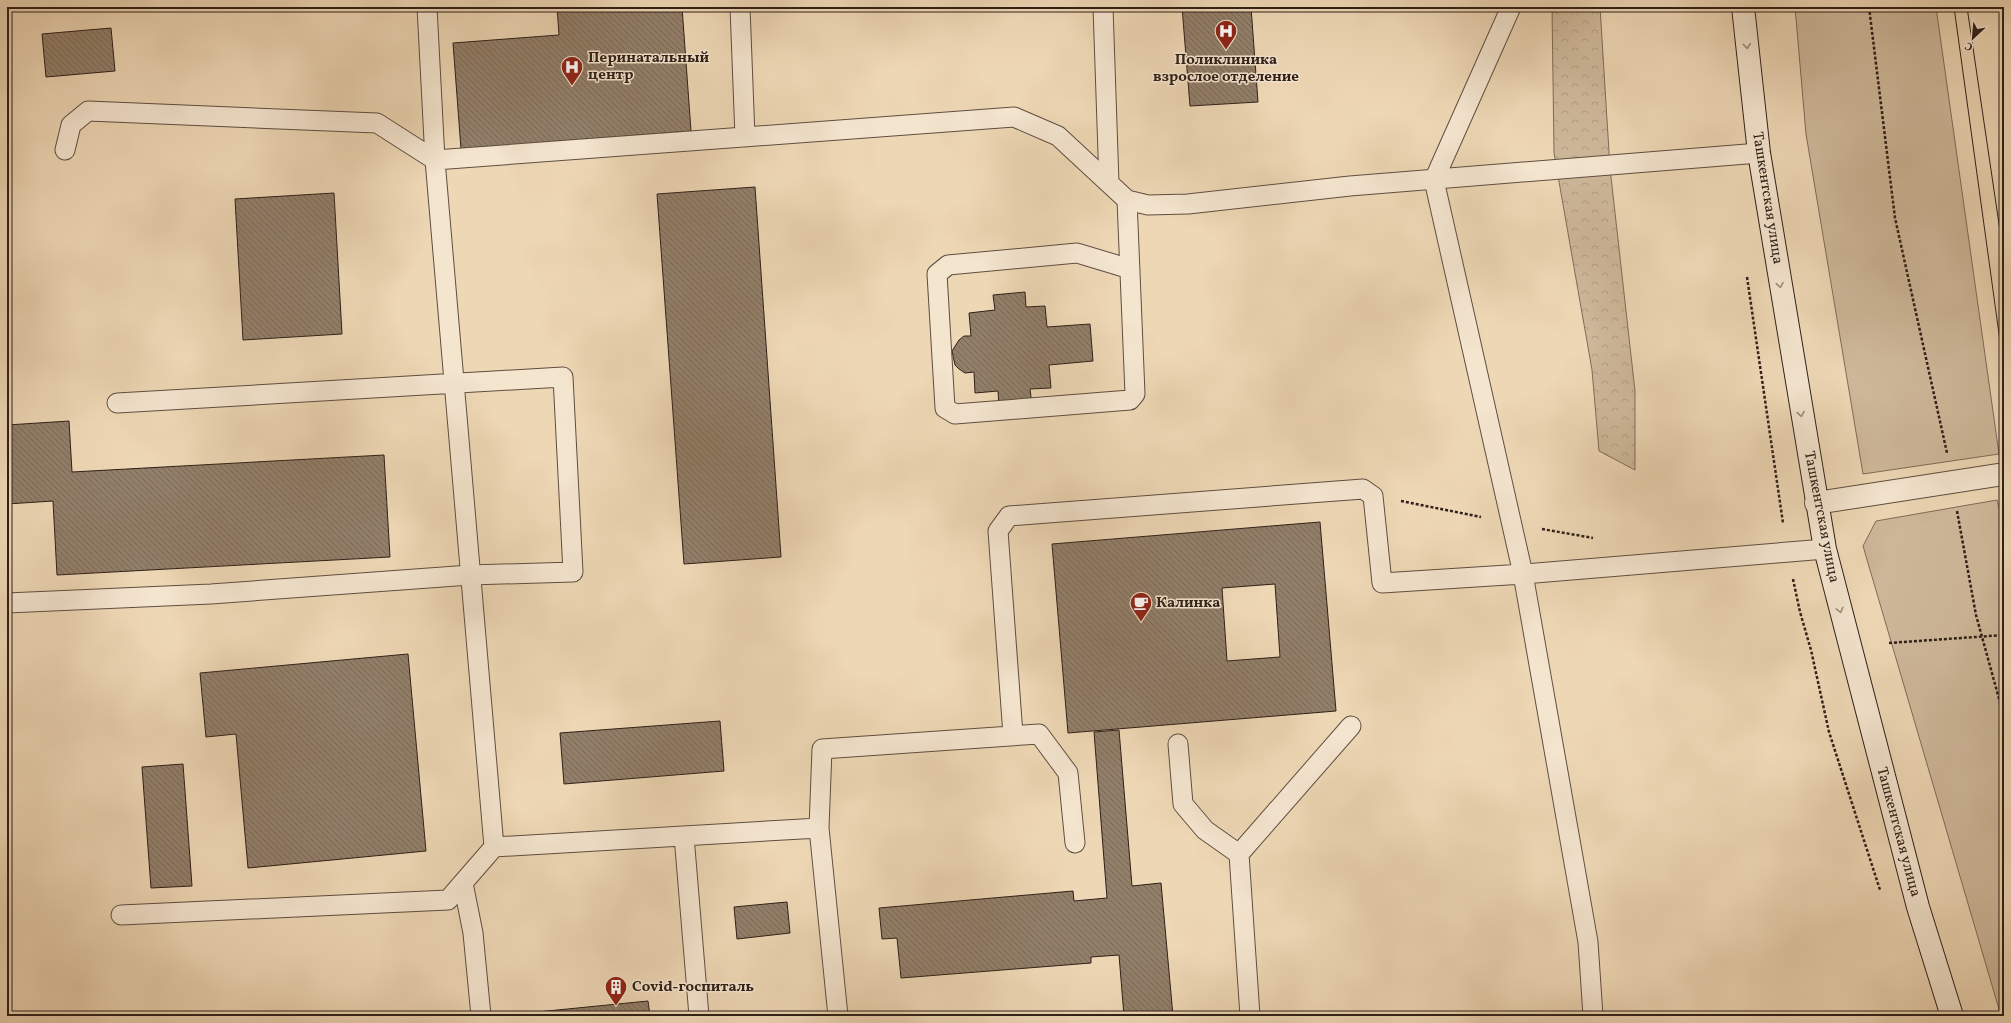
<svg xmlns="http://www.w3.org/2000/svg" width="2011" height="1023" font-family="Vollkorn,serif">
	<defs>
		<pattern id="forest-crowns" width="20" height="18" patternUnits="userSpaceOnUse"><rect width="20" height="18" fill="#ceb89a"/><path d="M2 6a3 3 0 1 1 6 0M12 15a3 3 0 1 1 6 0" fill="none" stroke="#b19e84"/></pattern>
		<pattern id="building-back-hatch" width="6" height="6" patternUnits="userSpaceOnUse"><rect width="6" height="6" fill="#927f6a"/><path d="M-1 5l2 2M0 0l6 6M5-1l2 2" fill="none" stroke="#786856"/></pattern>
	</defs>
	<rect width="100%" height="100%" fill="#eed7b5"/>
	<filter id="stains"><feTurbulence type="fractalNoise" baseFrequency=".005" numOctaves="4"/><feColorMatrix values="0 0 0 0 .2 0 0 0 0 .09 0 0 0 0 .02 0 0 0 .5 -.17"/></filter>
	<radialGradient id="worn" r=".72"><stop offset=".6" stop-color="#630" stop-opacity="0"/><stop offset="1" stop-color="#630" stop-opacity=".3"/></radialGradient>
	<path fill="url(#forest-crowns)" stroke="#7e6c5a" d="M1552 7H1600L1610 168 1635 391V470L1599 451 1592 370 1554 153Z"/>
	<path fill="#ceb89a" stroke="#7e6c5a" d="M1795 7H1936L1999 454 1863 474 1806 134Z
		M1997 500 2004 526V1016H2001L1863 546 1876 521Z"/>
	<path fill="url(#building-back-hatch)" stroke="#2f2019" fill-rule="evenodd" d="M557 7H682L691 131 461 149 453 43 559 35Z
		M1182 7H1251L1258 102 1190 106Z
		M111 28 115 71 46 77 42 34Z
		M755 187 781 557 684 564 657 194Z
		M334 193 342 334 243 340 235 199Z
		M1025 292 1026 307 1045 306 1047 327 1090 324 1093 361 1049 365 1051 388 1030 389 1032 405 999 407 998 391 975 393 974 372 965 373 959 369 955 365 952 351 959 340 964 336H971L969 313 995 310 993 295Z
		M69 421 72 472 384 455 390 557 57 575 53 501 7 504V425Z
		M1320 522 1336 711 1068 733 1052 544ZM1275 584 1280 657 1227 661 1222 588Z
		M408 654 426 851 248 868 236 734 206 737 200 673Z
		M720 721 724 771 564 784 560 733Z
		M1119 730 1132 886 1161 883 1173 1016H1124L1119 955 1091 957V963L901 978 897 938 882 939 879 908 1073 891 1074 901 1107 898 1094 732Z
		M183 764 192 886 151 888 142 767Z
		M787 902 790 933 737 939 734 907Z
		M648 1001 650 1016H517V1014Z"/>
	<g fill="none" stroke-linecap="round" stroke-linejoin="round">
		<g stroke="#5f4e40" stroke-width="21">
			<path id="service" d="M427 7 435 160 494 847 819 828 838 1016
				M740 7 745 137
				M1103 7 1109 183
				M1511 7 1434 180 1523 574 1588 942 1593 1016
				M65 150 71 125 88 111 377 123 435 160 1014 117 1058 136 1127 200 1148 205 1188 204 1350 186 1759 153
				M1127 200 1135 394 1130 400 955 414 945 408 937 274 948 265 1077 253 1130 269
				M7 603 211 594 470 575 573 572 563 377 117 403
				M1013 735 998 531 1009 516 1363 489 1373 496 1382 583 1523 574 1825 549
				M1178 744 1183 804 1205 830 1239 854
				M819 828 822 749 1039 734 1068 773 1075 843
				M684 836 699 1016
				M463 883 473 933 481 1016
				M121 915 448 900 494 847
				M1250 1016 1239 854 1351 726"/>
		</g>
		<g stroke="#5f4e40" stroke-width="24">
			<path id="minor" d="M1816 503 2004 474"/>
		</g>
		<g stroke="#2f2019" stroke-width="24">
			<path id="secondary" d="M1743 7 1759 153 1825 549 1918 907 1952 1016"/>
		</g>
		<path stroke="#2f2019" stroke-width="2.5" stroke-dasharray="3 2" stroke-linecap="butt" d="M1869 7 1895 218 1947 453
			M1747 277 1783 523
			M1401 501 1481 517
			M1957 511 1976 615 2004 717
			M1542 529 1593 538
			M1793 579 1800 612 1811 650 1829 732 1880 890
			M1889 643 2004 635"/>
		<use href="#service" stroke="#f4e5cf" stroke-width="19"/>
		<use href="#minor" stroke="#f4e5cf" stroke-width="22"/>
		<use href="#secondary" stroke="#f4e5cf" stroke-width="22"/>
		<path stroke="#2f2019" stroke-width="1" d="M1954 7 2004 370
			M1967 7 2004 258"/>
	</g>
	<defs><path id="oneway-chevron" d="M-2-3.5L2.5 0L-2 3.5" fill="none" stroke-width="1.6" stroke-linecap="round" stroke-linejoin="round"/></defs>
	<g stroke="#9b8c7d">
		<use href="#oneway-chevron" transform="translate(1747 46) rotate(84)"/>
		<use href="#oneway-chevron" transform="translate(1780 285) rotate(81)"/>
		<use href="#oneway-chevron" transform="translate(1801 414) rotate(81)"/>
		<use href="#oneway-chevron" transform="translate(1840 610) rotate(76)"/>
	</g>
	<defs>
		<g id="hospital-pin" transform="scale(1.15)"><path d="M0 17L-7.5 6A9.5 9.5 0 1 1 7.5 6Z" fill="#8f2418" stroke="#f4e5cf"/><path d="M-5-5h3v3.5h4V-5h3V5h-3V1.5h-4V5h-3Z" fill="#fff"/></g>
		<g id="cafe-pin" transform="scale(1.15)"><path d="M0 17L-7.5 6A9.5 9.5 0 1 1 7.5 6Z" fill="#8f2418" stroke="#f4e5cf"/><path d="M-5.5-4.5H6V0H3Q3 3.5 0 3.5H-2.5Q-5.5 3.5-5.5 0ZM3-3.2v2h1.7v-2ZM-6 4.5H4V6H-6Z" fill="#fff"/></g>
		<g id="building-pin" transform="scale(1.15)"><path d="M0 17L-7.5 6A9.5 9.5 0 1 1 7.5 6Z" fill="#8f2418" stroke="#f4e5cf"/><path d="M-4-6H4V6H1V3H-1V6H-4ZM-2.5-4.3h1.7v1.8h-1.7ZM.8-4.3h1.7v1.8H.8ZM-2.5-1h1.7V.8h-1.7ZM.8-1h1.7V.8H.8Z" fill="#fff"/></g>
	</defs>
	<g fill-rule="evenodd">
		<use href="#hospital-pin" x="1226" y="31"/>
		<use href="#hospital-pin" x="572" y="67"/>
		<use href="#cafe-pin" x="1141" y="603"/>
		<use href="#building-pin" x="616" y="987"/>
	</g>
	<g text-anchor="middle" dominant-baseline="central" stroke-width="3" stroke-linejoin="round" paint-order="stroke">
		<g font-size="15" font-weight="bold" fill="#2f2019" stroke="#f4e5cf" text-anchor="start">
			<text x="588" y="58">Перинатальный<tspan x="588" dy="17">центр</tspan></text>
			<text x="1226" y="60" text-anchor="middle">Поликлиника<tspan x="1226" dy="17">взрослое отделение</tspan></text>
			<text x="1156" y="603">Калинка</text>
			<text x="632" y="987">Covid-госпиталь</text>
		</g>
		<g font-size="15" fill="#2f2019" stroke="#f4e5cf">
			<text transform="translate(1767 198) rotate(81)">Ташкентская улица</text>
			<text transform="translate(1821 517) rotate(79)">Ташкентская улица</text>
			<text transform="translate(1898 832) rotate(75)">Ташкентская улица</text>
		</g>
	</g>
	<rect width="2011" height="1023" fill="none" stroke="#eed7b5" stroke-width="24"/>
	<rect x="8" y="8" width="1995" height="1007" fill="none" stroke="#2f2019" stroke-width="2"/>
	<rect x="12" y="12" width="1987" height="999" fill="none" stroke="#2f2019"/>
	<g transform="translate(1973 38) rotate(206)" stroke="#f4e5cf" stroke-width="3" paint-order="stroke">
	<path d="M0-3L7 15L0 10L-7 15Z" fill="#2f2019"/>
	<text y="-6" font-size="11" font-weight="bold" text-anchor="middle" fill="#2f2019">С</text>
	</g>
	<rect width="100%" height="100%" filter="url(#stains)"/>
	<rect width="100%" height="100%" fill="url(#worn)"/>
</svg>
